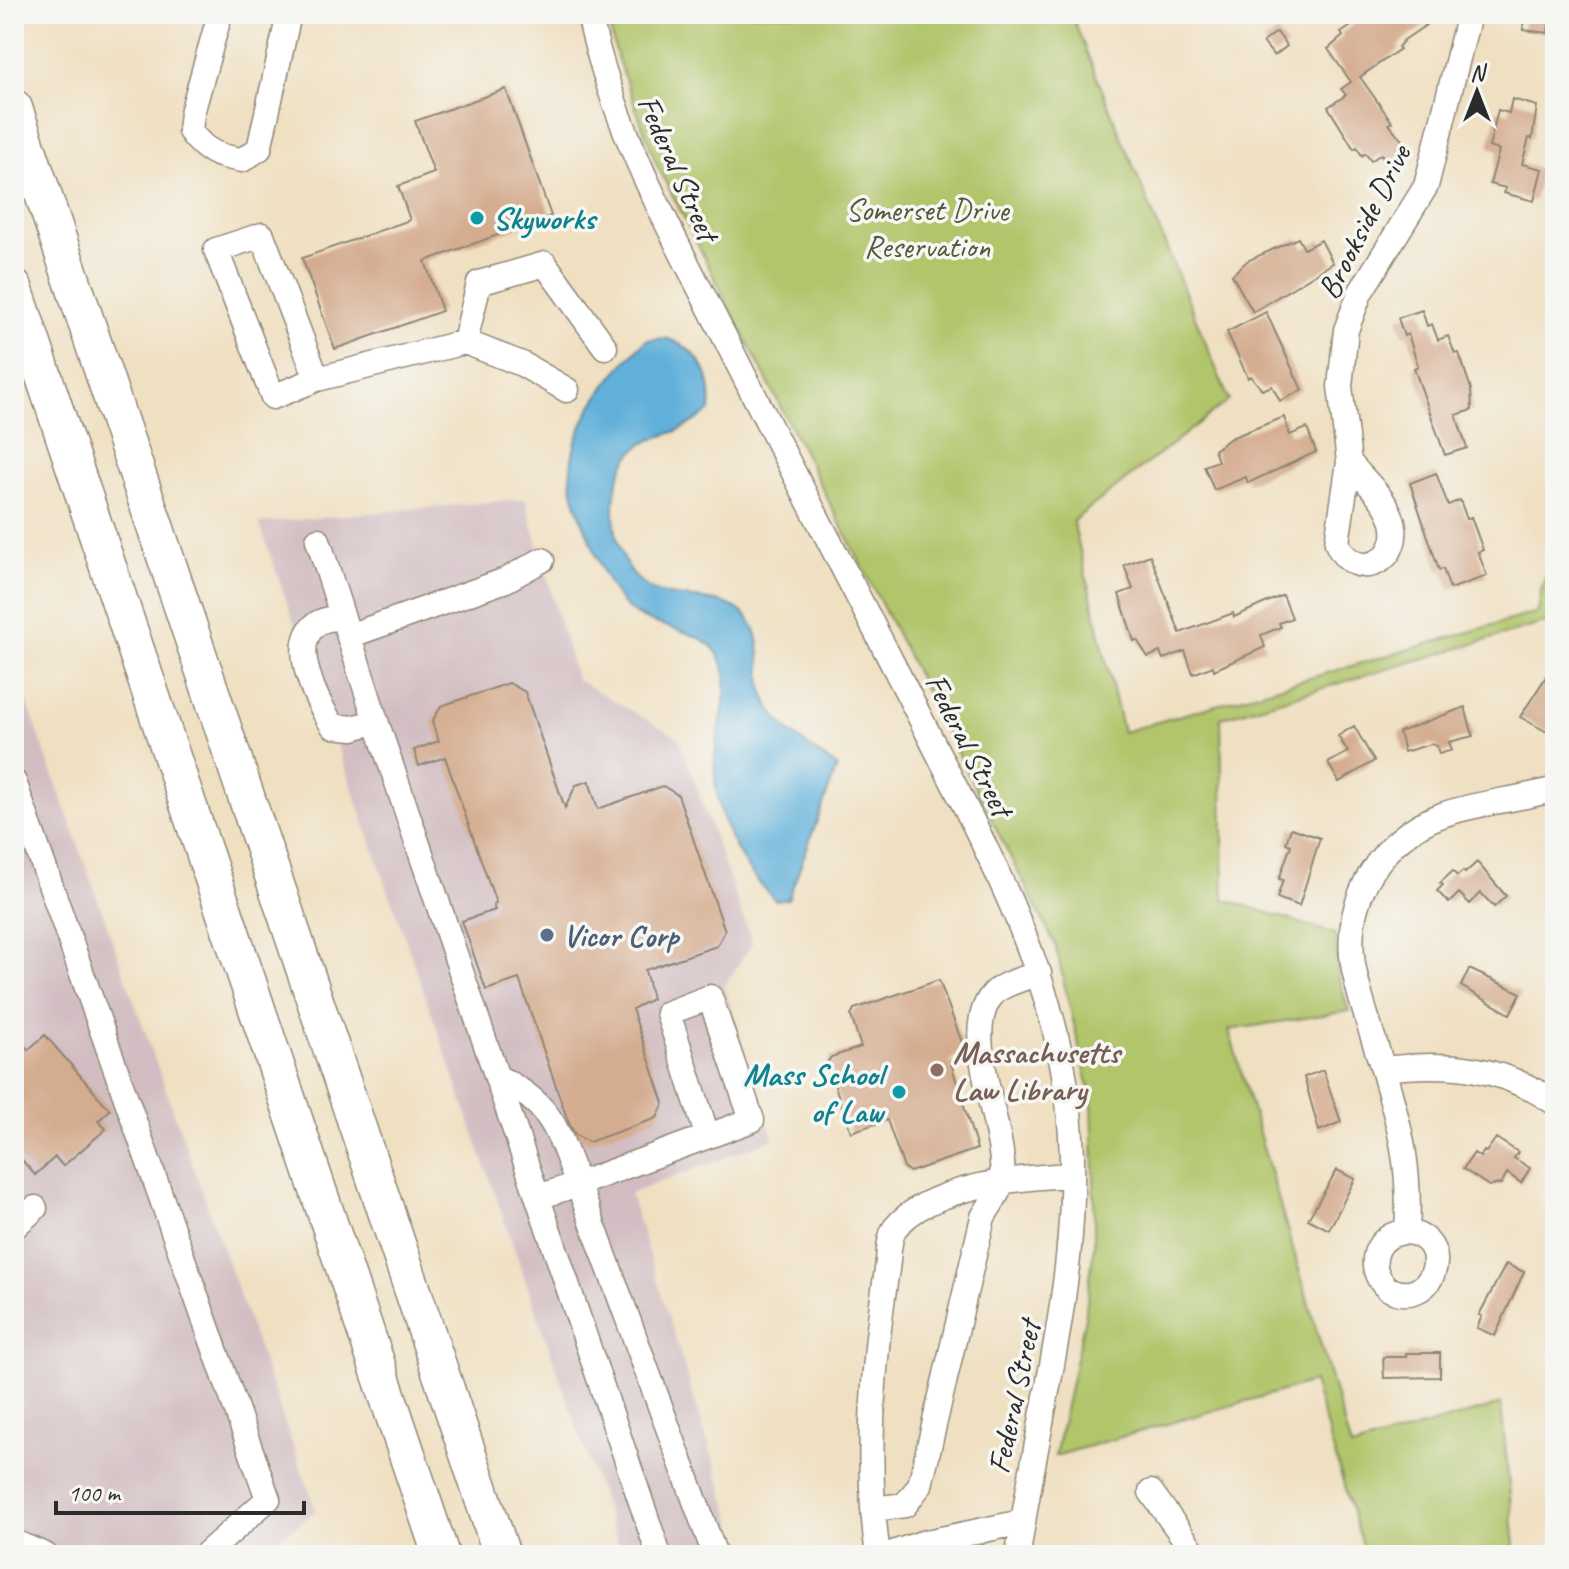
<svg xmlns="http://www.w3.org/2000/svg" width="1569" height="1569" font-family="Caveat,sans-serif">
	<rect width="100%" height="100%" fill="#f6f6f2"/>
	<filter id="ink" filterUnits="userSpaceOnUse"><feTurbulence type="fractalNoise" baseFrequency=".0125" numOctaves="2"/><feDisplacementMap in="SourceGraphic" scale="16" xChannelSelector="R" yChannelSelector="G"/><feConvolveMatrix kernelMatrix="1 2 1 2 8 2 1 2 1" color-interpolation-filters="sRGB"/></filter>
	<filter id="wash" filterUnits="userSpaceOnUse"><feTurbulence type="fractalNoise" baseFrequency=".006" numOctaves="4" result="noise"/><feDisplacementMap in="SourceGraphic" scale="32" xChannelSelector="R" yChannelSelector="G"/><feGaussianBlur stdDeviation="1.8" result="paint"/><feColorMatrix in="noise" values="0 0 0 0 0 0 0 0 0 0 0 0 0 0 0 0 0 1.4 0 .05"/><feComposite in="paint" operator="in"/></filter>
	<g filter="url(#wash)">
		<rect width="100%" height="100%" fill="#f0e0c2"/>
		<path fill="#d2bec2" d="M525 499 576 679 679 738 752 943 724 986 773 1139 630 1194 743 1555H622L259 523Z
			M14 665 316 1510 259 1555H14Z"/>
		<path fill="#b1c56a" stroke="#6e784a" stroke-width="2" d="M606 14H1071L1229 400 1073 521 1123 732 1538 612 1542 586 1555 555V620L1221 718 1224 899 1335 934 1338 975 1349 1011 1229 1030 1351 1448 1501 1404 1516 1555H1365L1313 1382 1055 1456 1085 1317 1094 1247V1171L1092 1101 1055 944 657 165 618 60Z"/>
		<path fill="#60b0da" stroke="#466e82" stroke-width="2" d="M665 338C701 349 713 376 710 411 700 417 690 425 679 430 664 436 648 438 635 450 603 480 608 562 647 587 675 604 720 591 745 615 769 638 754 675 767 702 780 731 812 748 837 767L788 899 775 900C735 861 708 804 716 747 720 724 729 692 724 669 714 623 656 635 626 607 610 592 599 564 592 544 583 523 569 490 571 468 575 417 612 374 646 340Z"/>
		<g id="blocks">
			<path fill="#d4ac8f" d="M1369 14H1418L1426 25 1404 40 1398 47 1400 49 1360 77 1392 122 1389 124 1412 153 1391 168 1381 154 1371 161 1365 153 1362 156 1357 147 1354 149 1328 107 1346 95 1341 89 1351 82 1328 49 1343 36 1341 33Z
				M1524 14H1550L1548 33 1523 30Z
				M1277 32 1287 46 1274 56 1263 42Z
				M506 89 551 216 425 261 442 311 335 349 302 258 410 220 398 186 434 173 415 121Z
				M1512 99 1537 106 1532 139 1529 138 1522 164 1542 169 1534 201 1504 193 1506 188 1490 184 1499 150 1489 147 1498 110 1509 113Z
				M1298 238 1304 249 1321 240 1333 263 1253 312 1232 275 1247 261Z
				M1422 310 1427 326 1432 324 1438 340 1448 336 1455 354 1459 353 1471 389 1472 410 1456 415 1467 448 1445 455 1414 368 1418 366 1408 334 1404 336 1398 318Z
				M1266 312 1302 390 1280 401 1272 386 1262 390 1251 376 1248 378 1227 332Z
				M1284 417 1290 435 1307 428 1316 452 1248 483 1246 477 1214 490 1204 466 1218 461 1214 450 1231 438Z
				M1436 473 1448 505 1460 500 1467 519 1471 517 1483 550 1478 552 1487 576 1450 589 1443 569 1439 570 1410 483Z
				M1150 555 1180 633 1233 613 1234 617 1283 595 1292 618 1279 623 1281 627 1261 635 1265 647 1214 670 1213 666 1193 674 1185 651 1163 659 1160 652 1148 657 1137 640 1134 641 1119 594 1133 589 1124 565Z
				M1555 663V718L1547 732 1520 717Z
				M509 683 525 692 565 808 576 785 589 781 598 809 663 786 678 795 725 931 717 946 645 970 652 999 632 1009 664 1103 657 1118 589 1142 575 1135 568 1121 519 979 486 990 462 921 495 910 493 904 496 903 445 757 419 766 414 750 439 741 432 722 441 706Z
				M1465 707 1473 736 1449 742 1452 750 1439 754 1437 746 1431 744 1404 752 1399 732Z
				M1354 726 1374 761 1339 782 1328 763 1348 752 1338 736Z
				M1291 828 1320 838 1299 906 1277 898 1283 880 1279 879 1291 845 1286 843Z
				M1477 862 1506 896 1494 907 1481 893 1470 904 1459 893 1449 903 1437 891 1443 885 1440 883 1453 871 1457 876 1463 871 1465 873Z
				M1469 969 1521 993 1510 1014 1461 986Z
				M939 980 964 1048 961 1055 950 1060 977 1149 910 1172 904 1168 887 1120 851 1132 827 1063 831 1057 861 1047 851 1016 854 1009Z
				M45 1035 110 1110 98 1121 106 1129 63 1166 55 1157 35 1175 14 1151V1050L22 1043 28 1050Z
				M1323 1070 1341 1122 1319 1131 1304 1077Z
				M1496 1138 1518 1152 1514 1158 1530 1168 1521 1183 1507 1173 1501 1184 1489 1186 1463 1169 1474 1153 1480 1157 1484 1151 1486 1152Z
				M1337 1170 1355 1179 1329 1230 1308 1219Z
				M1506 1264 1524 1272 1495 1336 1477 1328 1482 1316 1479 1315Z
				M1406 1353H1440V1377L1384 1378 1383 1357H1407Z"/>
		</g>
	</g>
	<g filter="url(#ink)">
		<use href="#blocks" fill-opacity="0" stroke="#8e8676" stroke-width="2"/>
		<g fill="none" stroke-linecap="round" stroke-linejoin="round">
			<g stroke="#8e8676" stroke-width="27">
				<path id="minor" d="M220 14 192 113 190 131C205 152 217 156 242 160L259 149 289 14
					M589 14C614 130 670 230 723 334 795 478 871 619 943 763 996 867 1049 970 1066 1087 1090 1253 1040 1394 1018 1555
					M465 342 479 283 545 264 605 347
					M317 379 273 397 216 250 262 235 317 379 465 342 522 364 567 390
					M1349 462C1363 479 1383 496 1391 516 1408 560 1355 586 1337 543L1349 462 1340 386 1346 330 1360 293 1426 186 1469 14
					M318 540 376 721 659 1555
					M342 616C335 618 324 619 318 623 286 643 318 704 333 726L353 728 376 721
					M349 636 506 580 542 560
					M14 782 268 1499 205 1555
					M1555 789C1518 800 1478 802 1442 815 1381 837 1343 899 1353 964 1359 1000 1373 1035 1383 1069 1447 1062 1500 1065 1555 1103
					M1383 1069C1401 1131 1411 1167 1407 1232 1375 1233 1364 1267 1387 1288 1432 1313 1458 1240 1407 1232
					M497 1077C553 1104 557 1130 578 1184L538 1197
					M707 1135 668 1013 710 997 752 1120 578 1184 715 1555
					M14 1227 35 1208
					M1151 1492 1196 1555
					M873 1509 905 1505 920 1485 983 1217C989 1206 1001 1191 1002 1178 1007 1128 957 1031 994 993 1004 983 1026 978 1039 973
					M14 1542 45 1555
					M878 1555C865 1468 873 1357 887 1269 889 1258 888 1238 895 1228 929 1186 1022 1177 1072 1175
					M887 1555 922 1543 1022 1522"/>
			</g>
			<g stroke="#8e8676" stroke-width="39">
				<path id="highway" d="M14 108 502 1555
					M14 288 441 1555"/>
			</g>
			<use href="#minor" stroke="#fff" stroke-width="24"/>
			<use href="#highway" stroke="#fff" stroke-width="36"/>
		</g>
	</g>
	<g fill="#0f9aa8" stroke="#f6f6f2" stroke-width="3">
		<circle cx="477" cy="218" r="8"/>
		<circle cx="899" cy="1092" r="8"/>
	</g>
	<circle fill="#5c6f8a" stroke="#f6f6f2" stroke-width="3" cx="547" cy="935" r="8"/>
	<circle fill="#8d6e63" stroke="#f6f6f2" stroke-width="3" cx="937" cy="1070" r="8"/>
	<g text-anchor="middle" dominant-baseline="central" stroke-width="7" stroke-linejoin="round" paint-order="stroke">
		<g font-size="32" fill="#2b2b2b" stroke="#f6f6f2">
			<text transform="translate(678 168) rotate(66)">Federal Street</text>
			<text transform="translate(1364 222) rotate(-63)">Brookside Drive</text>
			<text transform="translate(969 745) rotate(63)">Federal Street</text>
			<text transform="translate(1014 1397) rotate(-78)">Federal Street</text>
		</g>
		<g font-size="32" fill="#53593e" stroke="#f6f6f2">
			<text x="927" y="209">Somerset Drive<tspan x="927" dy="37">Reservation</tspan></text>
		</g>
		<g font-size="32" font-weight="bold" fill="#0d838f" stroke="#f6f6f2" text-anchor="start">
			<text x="493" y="218">Skyworks</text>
			<text x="883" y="1074" text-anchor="end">Mass School<tspan x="883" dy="37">of Law</tspan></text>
		</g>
		<g font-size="32" font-weight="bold" fill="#4e5e75" stroke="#f6f6f2" text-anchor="start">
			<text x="563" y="935">Vicor Corp</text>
		</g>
		<g font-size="32" font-weight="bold" fill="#785e54" stroke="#f6f6f2" text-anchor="start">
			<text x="953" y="1052">Massachusetts<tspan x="953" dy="37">Law Library</tspan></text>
		</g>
	</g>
	<rect width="1569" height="1569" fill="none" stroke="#f6f6f2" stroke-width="48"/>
	<g transform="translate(1477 92)" stroke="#f6f6f2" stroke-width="6" paint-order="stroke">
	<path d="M0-6L14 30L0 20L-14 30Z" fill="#2b2b2b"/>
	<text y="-12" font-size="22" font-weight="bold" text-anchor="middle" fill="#2b2b2b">N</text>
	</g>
	<path d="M56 1501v12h248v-12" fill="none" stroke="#2b2b2b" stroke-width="4"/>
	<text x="68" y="1501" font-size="24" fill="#2b2b2b" stroke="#f6f6f2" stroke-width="6" paint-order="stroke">100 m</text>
</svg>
